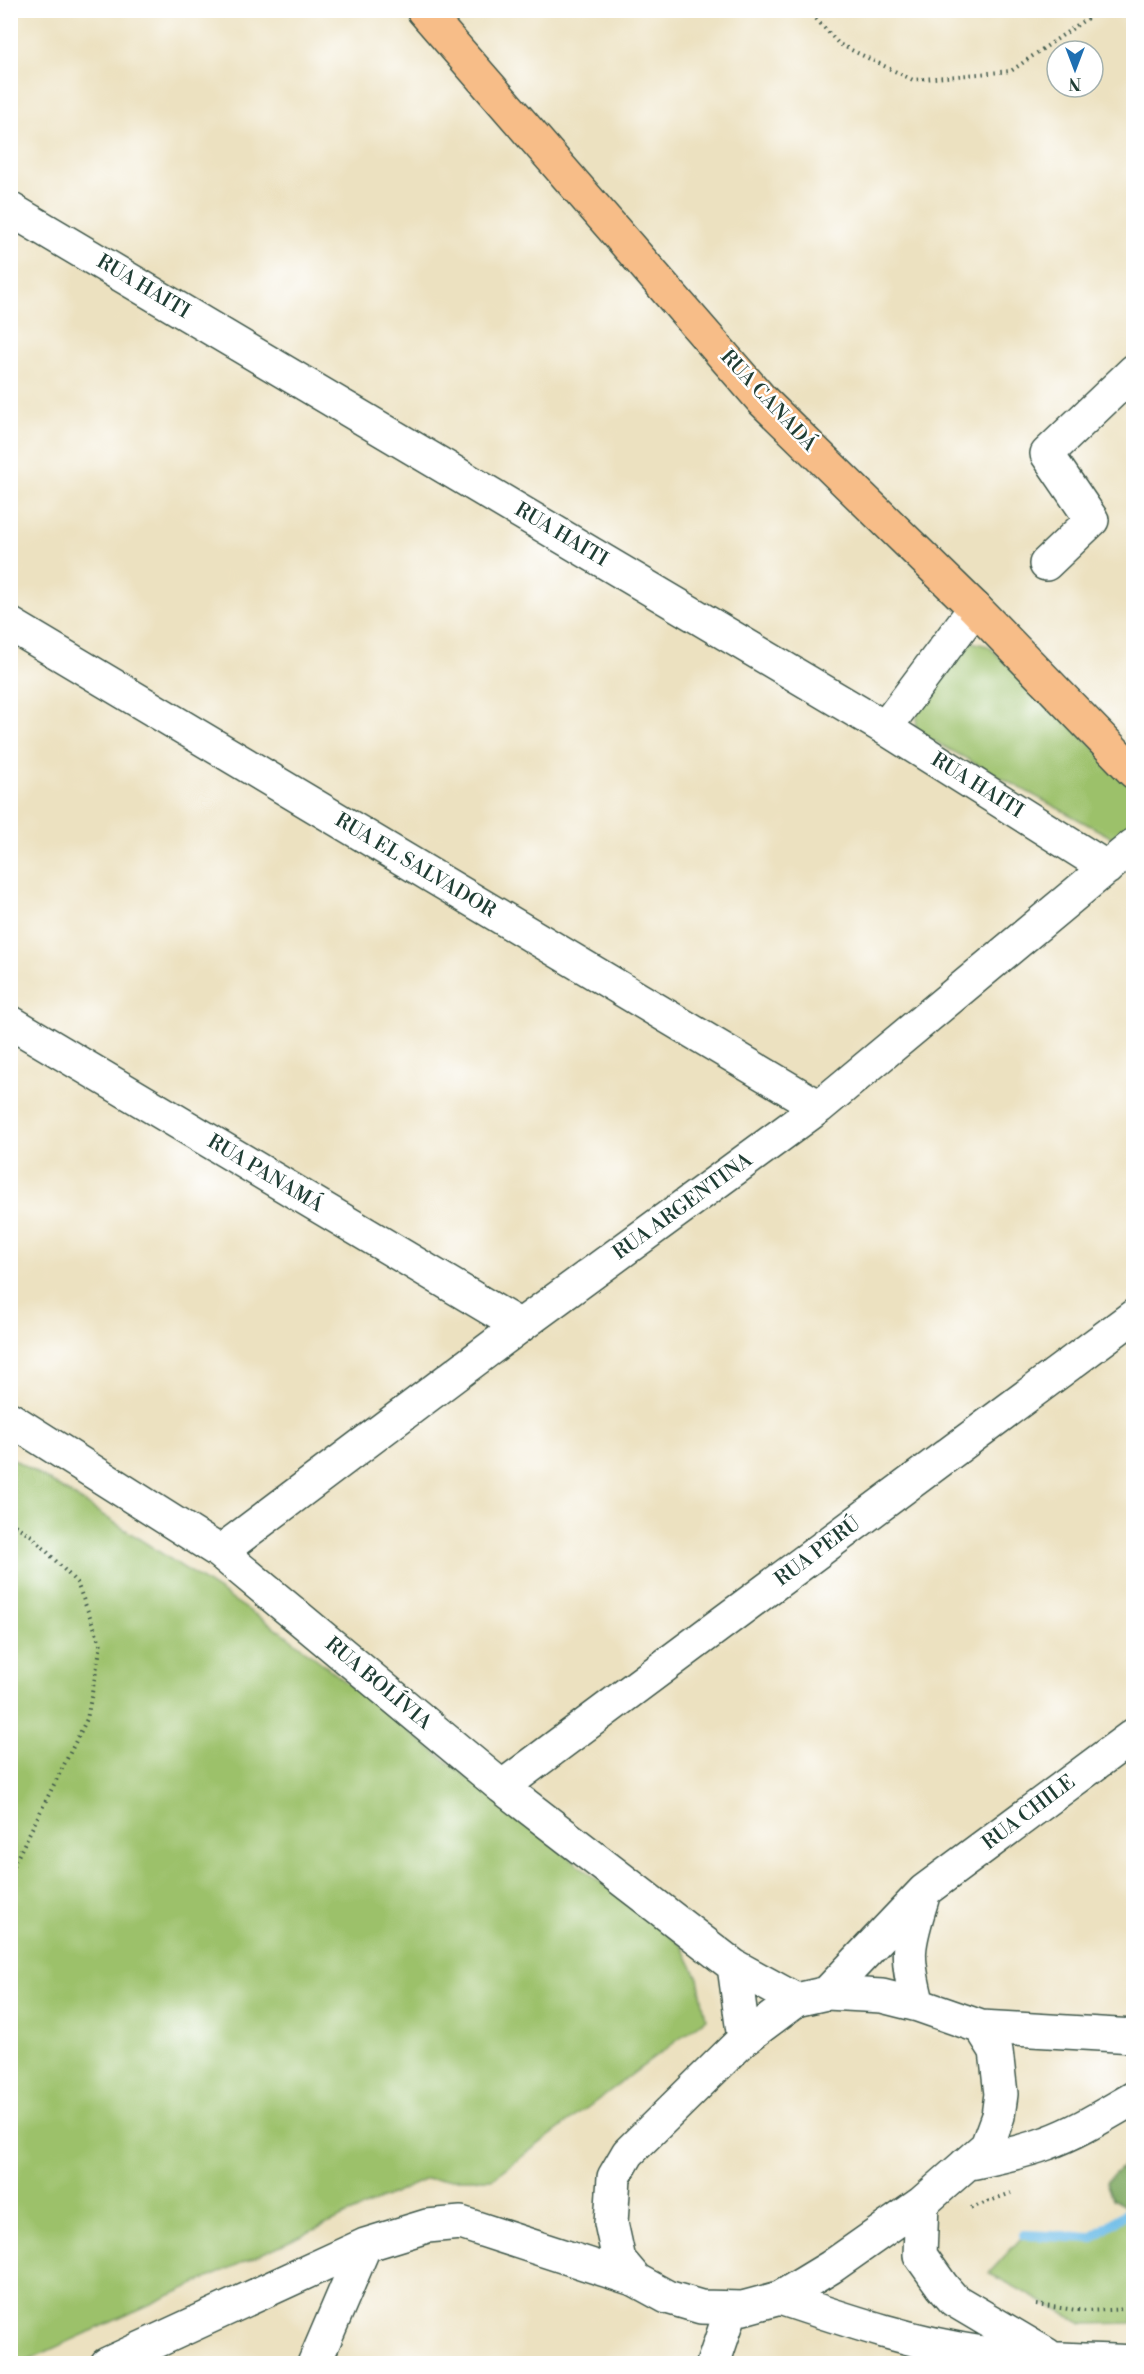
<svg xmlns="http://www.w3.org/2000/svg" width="1144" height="2374" font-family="'Libre Bodoni',serif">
	<rect width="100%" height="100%" fill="#fff"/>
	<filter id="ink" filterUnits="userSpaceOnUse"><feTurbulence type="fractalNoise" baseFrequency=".0167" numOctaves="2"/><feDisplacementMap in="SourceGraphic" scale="12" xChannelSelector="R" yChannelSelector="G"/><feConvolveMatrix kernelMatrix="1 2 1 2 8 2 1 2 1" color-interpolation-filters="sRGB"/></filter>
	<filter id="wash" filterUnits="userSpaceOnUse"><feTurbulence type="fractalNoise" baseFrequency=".008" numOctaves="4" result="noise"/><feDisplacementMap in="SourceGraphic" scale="24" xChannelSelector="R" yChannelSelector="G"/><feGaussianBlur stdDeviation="1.35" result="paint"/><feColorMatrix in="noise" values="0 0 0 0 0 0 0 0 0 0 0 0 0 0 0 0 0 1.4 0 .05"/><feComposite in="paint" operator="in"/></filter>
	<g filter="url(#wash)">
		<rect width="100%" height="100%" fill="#ece1c0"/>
		<path fill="#9cc16b" stroke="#5e7f50" stroke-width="1.5" d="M968 641 988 646 1133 785V838L1116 839 1107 835 921 734 916 726 918 708Z
			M10 1457 66 1491 285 1634 682 1946 698 1978 706 2019 492 2179H426L19 2364 10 2363Z
			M1133 2208V2323L1083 2324 989 2273 1024 2235 1092 2238Z"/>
		<path fill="#7da75f" stroke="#4e724a" stroke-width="1.5" d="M1133 2156V2211L1112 2199 1106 2182Z"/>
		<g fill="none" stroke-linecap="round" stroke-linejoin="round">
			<path stroke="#6cbce7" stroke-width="10" d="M1024 2235 1092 2238 1134 2208"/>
		</g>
	</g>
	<g filter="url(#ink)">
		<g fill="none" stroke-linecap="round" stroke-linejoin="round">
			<g stroke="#3e5649" stroke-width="36">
				<path id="minor" d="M10 209 885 728 1107 868
					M1046 564 1092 520 1047 454 1134 371
					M10 624 819 1107
					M885 728 975 608
					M10 1022 520 1326
					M10 1419 220 1552 502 1787 734 1966 796 2000
					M220 1552 520 1326 819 1107 1134 845
					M502 1787 1134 1316
					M734 1966 744 2039
					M827 1993 882 1996 918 2005 981 2027 996 2051 1001 2094 998 2116 987 2146 922 2203 831 2267 780 2298 743 2308 701 2307 667 2297 636 2280 619 2260 611 2223 614 2177 628 2153 744 2039 796 2000Z
					M827 1993 924 1891 1134 1735
					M918 2005C905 1956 907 1946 922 1899
					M981 2027 1134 2036
					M966 2164C994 2158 1021 2153 1047 2143 1078 2132 1106 2114 1134 2098
					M922 2203 920 2255 942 2286 954 2300 1047 2355
					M780 2298C846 2320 913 2343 983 2353 1032 2360 1084 2359 1134 2362
					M107 2364 365 2245 427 2226 461 2223 636 2280
					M314 2364 365 2245
					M713 2364 732 2308"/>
			</g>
			<g stroke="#3e5649" stroke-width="36">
				<path id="major" d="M423 10 762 400 975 608 1134 772"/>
			</g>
			<path stroke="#3e5649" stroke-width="4" stroke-dasharray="1.5 4.5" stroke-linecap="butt" d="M808 10 839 44 913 80 1011 71 1099 10
				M10 1522 32 1536 77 1583 101 1645 87 1719 10 1872
				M971 2208 1011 2193
				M1036 2305 1085 2311 1134 2309"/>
			<use href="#minor" stroke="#fff" stroke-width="33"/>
			<use href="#major" stroke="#f7bd88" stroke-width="33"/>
		</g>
	</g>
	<g text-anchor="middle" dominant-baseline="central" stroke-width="5" stroke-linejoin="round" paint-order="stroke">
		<g font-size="20" fill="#1f3d34" stroke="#fff">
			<text transform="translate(143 287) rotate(31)">RUA HAITI</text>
			<text transform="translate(768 401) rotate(47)">RUA CANADÁ</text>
			<text transform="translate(561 535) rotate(31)">RUA HAITI</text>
			<text transform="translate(977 786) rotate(32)">RUA HAITI</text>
			<text transform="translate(415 866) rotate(31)">RUA EL SALVADOR</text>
			<text transform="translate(265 1174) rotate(31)">RUA PANAMÁ</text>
			<text transform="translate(683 1207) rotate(-36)">RUA ARGENTINA</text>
			<text transform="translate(818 1552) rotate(-37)">RUA PERÚ</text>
			<text transform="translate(378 1684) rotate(40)">RUA BOLÍVIA</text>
			<text transform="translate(1029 1813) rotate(-37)">RUA CHILE</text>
		</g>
	</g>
	<rect width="1144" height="2374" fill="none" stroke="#fff" stroke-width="36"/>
	<g transform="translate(1075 69) rotate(180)"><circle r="28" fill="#ffffff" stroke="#a5b1ae" stroke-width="1.5"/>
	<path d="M0-4.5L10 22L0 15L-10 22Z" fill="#1f6fb2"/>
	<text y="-9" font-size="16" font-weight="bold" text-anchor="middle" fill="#1f3d34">N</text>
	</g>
</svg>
